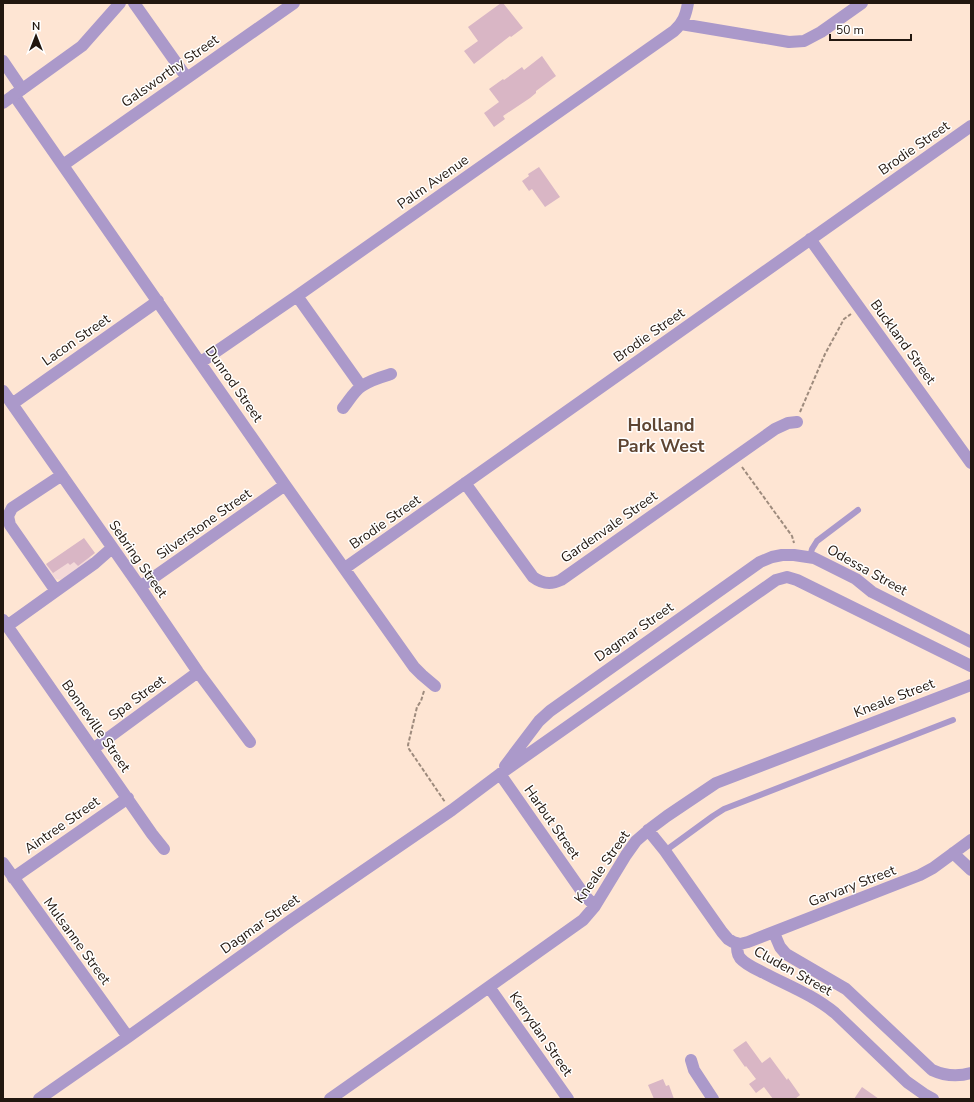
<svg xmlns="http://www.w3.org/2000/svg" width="974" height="1102" font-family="'Nunito Sans',sans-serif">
	<rect width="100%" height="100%" fill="#fee5d3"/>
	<path fill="#f4d9d8" d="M80 541 92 560 63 580 56 579 46 565Z"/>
	<path fill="#d9b6c5" d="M501 3H503L523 28 511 37 510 36 474 64 464 51 478 41 468 27Z
		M542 56 556 76 536 91V93L530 98 503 116 505 119 494 127 484 113 499 102 489 89 503 79 504 80 522 67 524 70Z
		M539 167 560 197 545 207 532 189 529 191 522 181 529 176 528 174Z
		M84 538 95 553 78 566 74 562 70 565 68 563 53 573 46 564Z
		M746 1041 762 1063 770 1057 787 1080 788 1078 800 1095 795 1099H773L764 1087 756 1093 749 1084 756 1079 746 1066 745 1067 733 1050Z
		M663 1079 666 1086 669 1085 674 1099H654L648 1085Z
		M862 1087 879 1099H854Z"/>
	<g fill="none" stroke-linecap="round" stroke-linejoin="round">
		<path stroke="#9e8b7d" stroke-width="2" stroke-dasharray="4 2" stroke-linecap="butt" d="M800 412 825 354 844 319 851 314
			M742 467 792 536 794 543
			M424 691 421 701 417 707 408 745 409 749 445 802"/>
		<path stroke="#ab99ca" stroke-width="6" d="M810 557 812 549 817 541 858 510
			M665 851 713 816 724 809 953 720"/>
		<path stroke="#ab99ca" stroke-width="12" d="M134 3 187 78
			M681 24 789 42 804 41 821 32 862 3
			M3 61 22 89
			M14 95 285 485 414 667 422 675 435 686
			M63 165 294 3
			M810 239 971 463
			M297 296 361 386
			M201 362 297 296 674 31C683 23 686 15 688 3
			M3 391 140 587 198 672 250 742
			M12 404 158 301
			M343 408C349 401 354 391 362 386 370 380 381 377 391 374
			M465 483 533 577C541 583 551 585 561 580L775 429 788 423 797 422
			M345 568 971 126
			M140 587 285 485
			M56 591 10 525 8 516 12 508 62 475
			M3 620 152 834 164 849
			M7 626 95 563 112 548
			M93 749 198 672
			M505 766 539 721 550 711 760 562 772 557 782 555H794L814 558 856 579 872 592 971 642
			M500 774 585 896 595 906
			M648 830 665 851 722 932 728 939 733 942 740 944 748 942 920 875 933 868 971 840
			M953 853 971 870
			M3 863 128 1037
			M13 878 128 798
			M774 933 780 947 786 954 846 989 932 1070C945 1076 957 1077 971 1073
			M737 943C737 949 737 954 740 958 746 965 756 969 764 973 789 986 813 995 835 1013L907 1082 924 1094 933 1099
			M489 987 568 1099
			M691 1060 694 1070 713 1099
			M39 1099 128 1037 290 921 452 810 500 774 776 580 787 577 797 580 971 666
			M330 1099 455 1011 583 920 595 906 626 855 636 841 651 828 667 816 716 783 971 685"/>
		<path stroke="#ab99ca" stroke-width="12" d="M3 103 82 46 120 3"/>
	</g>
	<g text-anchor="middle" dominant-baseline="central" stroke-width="3" stroke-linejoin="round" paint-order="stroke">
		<g font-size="14" fill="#22170f" stroke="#fff">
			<text transform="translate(170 71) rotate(-35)">Galsworthy Street</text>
			<text transform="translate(914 148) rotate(-35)">Brodie Street</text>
			<text transform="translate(433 182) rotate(-35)">Palm Avenue</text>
			<text transform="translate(649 335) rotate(-35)">Brodie Street</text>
			<text transform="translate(76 340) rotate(-35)">Lacon Street</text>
			<text transform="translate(903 342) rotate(54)">Buckland Street</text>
			<text transform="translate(234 384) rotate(55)">Dunrod Street</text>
			<text transform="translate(385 522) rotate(-35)">Brodie Street</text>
			<text transform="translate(204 524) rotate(-35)">Silverstone Street</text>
			<text transform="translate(609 527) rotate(-35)">Gardenvale Street</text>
			<text transform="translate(138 559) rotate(55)">Sebring Street</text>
			<text transform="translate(867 570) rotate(29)">Odessa Street</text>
			<text transform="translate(634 632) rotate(-35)">Dagmar Street</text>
			<text transform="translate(137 698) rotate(-36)">Spa Street</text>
			<text transform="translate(894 698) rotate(-21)">Kneale Street</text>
			<text transform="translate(96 726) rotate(55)">Bonneville Street</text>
			<text transform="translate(552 822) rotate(55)">Harbut Street</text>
			<text transform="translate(62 825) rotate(-35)">Aintree Street</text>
			<text transform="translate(602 867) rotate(-55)">Kneale Street</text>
			<text transform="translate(852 886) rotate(-21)">Garvary Street</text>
			<text transform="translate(260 924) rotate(-35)">Dagmar Street</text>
			<text transform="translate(77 941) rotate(54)">Mulsanne Street</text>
			<text transform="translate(793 971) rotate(29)">Cluden Street</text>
			<text transform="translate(541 1034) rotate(55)">Kerrydan Street</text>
		</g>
		<g font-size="18" font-weight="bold" fill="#5e4532" stroke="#fff">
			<text x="661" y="425">Holland<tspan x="661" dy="21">Park West</tspan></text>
		</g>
	</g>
	<rect width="974" height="1102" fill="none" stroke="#22170f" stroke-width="8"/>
	<g transform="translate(36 36)" stroke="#ffffff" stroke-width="3" paint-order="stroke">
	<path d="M0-3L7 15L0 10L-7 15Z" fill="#22170f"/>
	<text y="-6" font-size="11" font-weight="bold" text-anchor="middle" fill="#22170f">N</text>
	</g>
	<path d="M830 34v6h81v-6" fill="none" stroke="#22170f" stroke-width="2"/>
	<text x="836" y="34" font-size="12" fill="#22170f" stroke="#ffffff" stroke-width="3" paint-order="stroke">50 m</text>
</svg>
